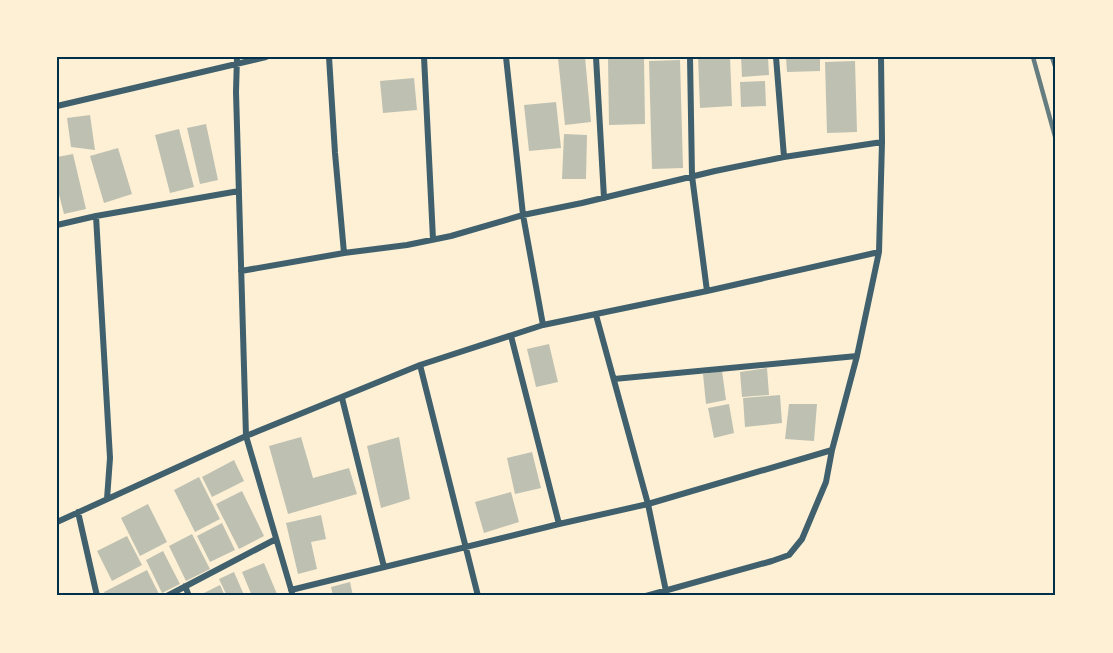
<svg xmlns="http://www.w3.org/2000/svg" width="1113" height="653" font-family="Figtree,sans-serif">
	<rect width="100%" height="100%" fill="#fdf0d5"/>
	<path fill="#bec0b2" d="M572 57H585L591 122 565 125 558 58Z
		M608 57H644L645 124 609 125Z
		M698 57H730L732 106 700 108Z
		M741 57H768L769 75 742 77Z
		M786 57H820V71L787 72Z
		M680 60 683 168 652 169 649 61Z
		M855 61 857 132 827 133 825 62Z
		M414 78 417 110 383 113 380 81Z
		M765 81 766 106 741 107 740 82Z
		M556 102 561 148 529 151 524 105Z
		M90 115 95 150 71 147 67 118Z
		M206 124 218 180 200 184 187 128Z
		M179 129 194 187 170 193 155 135Z
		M564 134 587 135 586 179H562Z
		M118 148 132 194 104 203 90 156Z
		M73 154 86 209 64 214 57 187V157Z
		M549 344 558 382 536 387 527 349Z
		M767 368 769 395 742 397 740 372Z
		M722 371 726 400 706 404 703 374Z
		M780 395 782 423 745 427 743 398Z
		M729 404 734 433 714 438 708 408Z
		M789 404H817L814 441 785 439Z
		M301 437 313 478 349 468 357 494 288 514 269 446Z
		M399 437 410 499 381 508 367 446Z
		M532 452 541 488 515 494 507 458Z
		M234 460 244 481 212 497 202 477Z
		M199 477 220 519 195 532 174 490Z
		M242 491 264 536 239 549 216 504Z
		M511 492 519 522 484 533 475 502Z
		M148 504 167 542 140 556 121 518Z
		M321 515 326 539 311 542 317 569 298 574 286 523Z
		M222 523 235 550 210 562 197 536Z
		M192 534 210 569 186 581 169 546Z
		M127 536 142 565 112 581 97 551Z
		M163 551 180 584 162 593 146 560Z
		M264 563 277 594 273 596H252L242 572Z
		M147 570 159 594 155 596H106L104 592Z
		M234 572 244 595 242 596H227L219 579Z
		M350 582 353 596H333L331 587Z
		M220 585 225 596H205L204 593Z"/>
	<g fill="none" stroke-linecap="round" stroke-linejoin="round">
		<path stroke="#3f606c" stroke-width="6" d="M237 57 236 92 246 436 293 596
			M329 57 335 153 344 253
			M424 57 433 239
			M506 57 523 215 543 325
			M596 57 604 198
			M690 57 692 176 707 291
			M776 57 784 157
			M57 106 266 57
			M96 216 110 458 107 499
			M57 225 96 216 239 191
			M241 271 344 253 407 245 451 236 523 215 582 203 715 171 784 157 882 142
			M596 315 648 504 667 596
			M511 336 559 524
			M420 365 478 596
			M614 379 857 356
			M342 398 384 567
			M78 512 97 596
			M57 522 246 436 420 365 543 325 707 291 879 252 882 142 881 57
			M185 586 189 596
			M291 590 559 524 648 504 832 450
			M167 596 276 539
			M646 596 772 561 789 555 802 539 826 482 832 450 857 356 879 252"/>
		<path stroke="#657d81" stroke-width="4.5" d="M1033 57 1056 140
			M1052 57 1056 69"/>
	</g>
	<rect width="1113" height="653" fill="none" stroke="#fdf0d5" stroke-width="117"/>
	<rect x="58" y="58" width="996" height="536" fill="none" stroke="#003049" stroke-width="2"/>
</svg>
